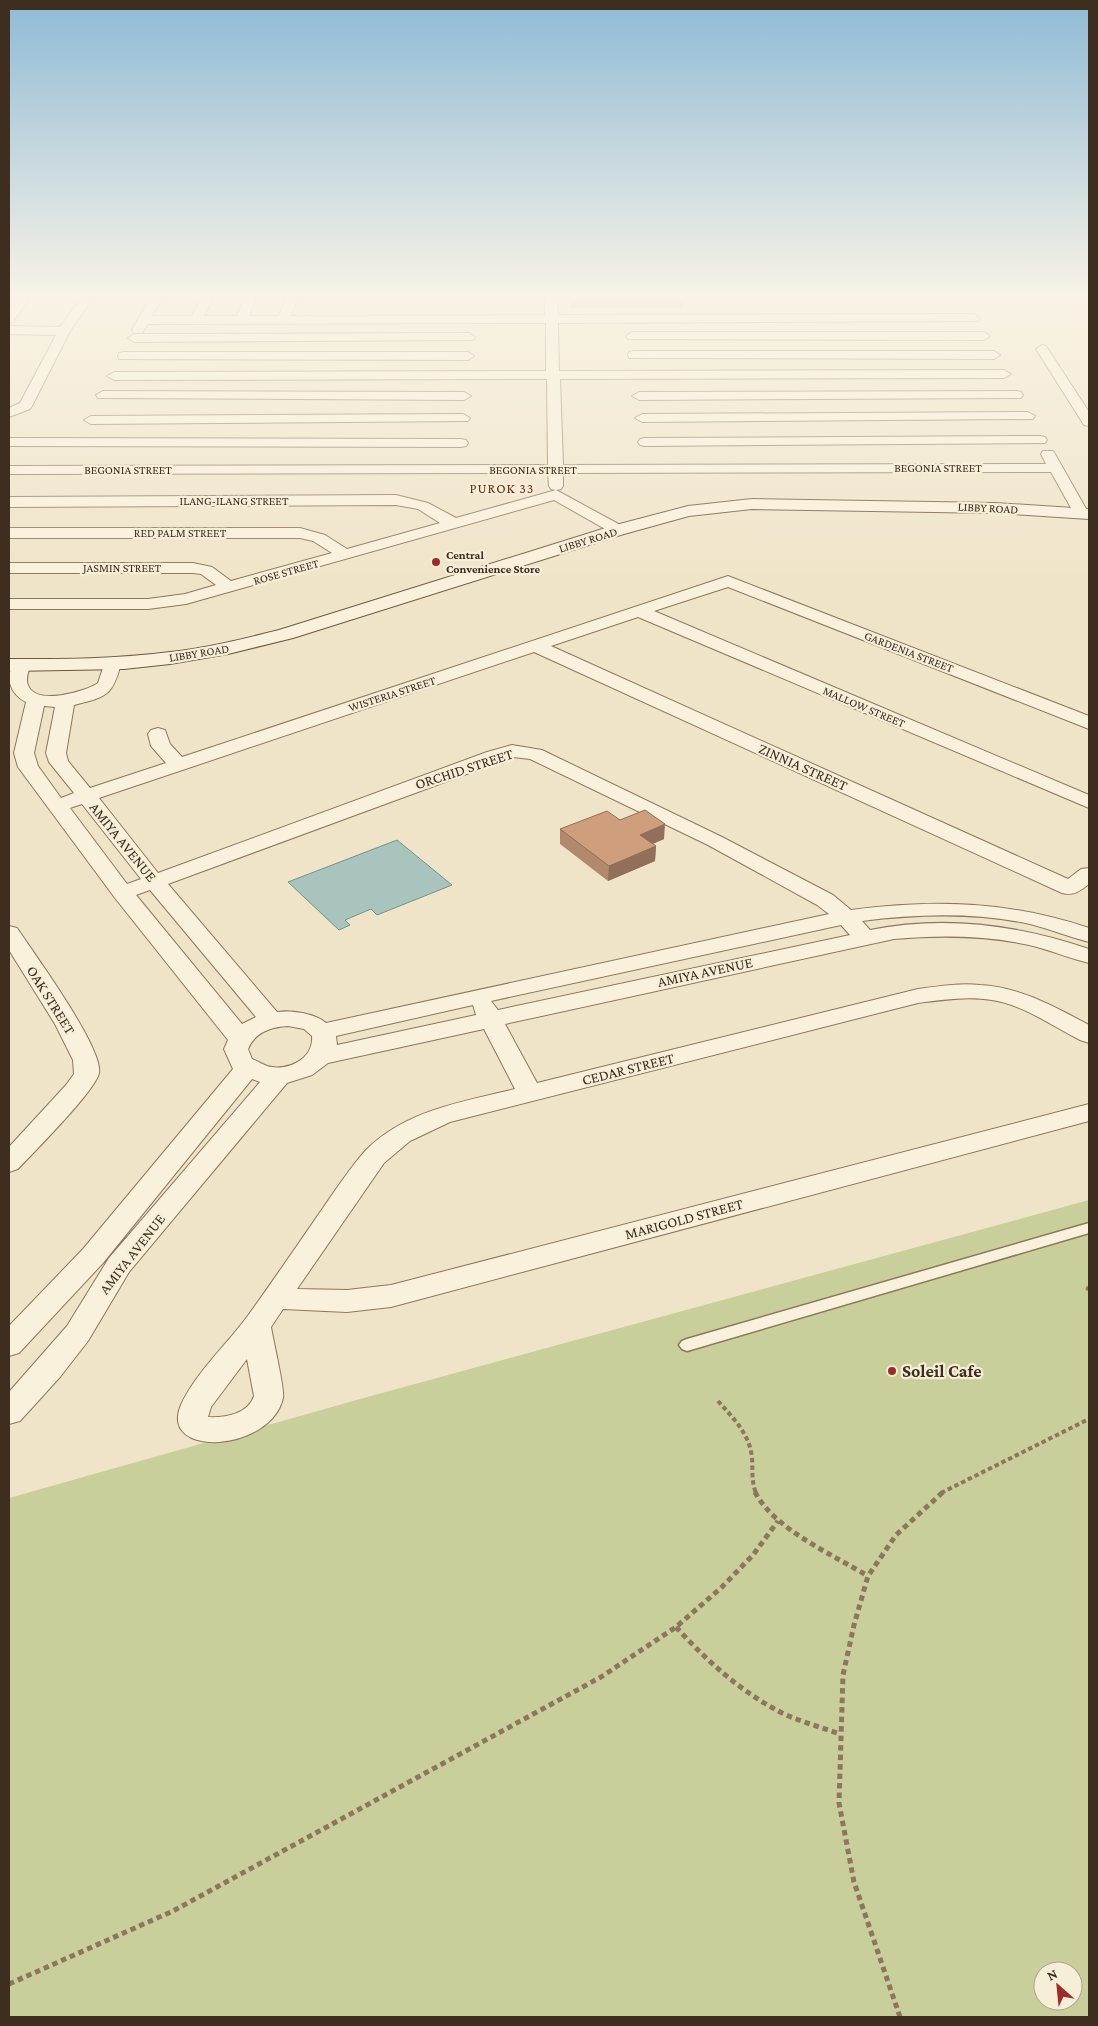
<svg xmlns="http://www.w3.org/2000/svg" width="1098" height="2026" font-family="'Crimson Pro',serif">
	<rect width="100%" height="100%" fill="#f0e4c8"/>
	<path fill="#c9cf9b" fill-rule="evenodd" d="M1089 1200V2017H9V1498L360 1399ZM1043 1971H1073V2001H1043Z"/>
	<path fill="#a9c4bc" stroke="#6f938a" d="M397 840 452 885 377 915 371 909 345 920 350 925 339 930 288 882Z"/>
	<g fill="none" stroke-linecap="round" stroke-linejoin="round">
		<g stroke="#8d765c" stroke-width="3">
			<path id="service" d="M1089 1223V1233L687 1351 682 1349 679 1345 682 1341 687 1339Z"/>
		</g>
		<g stroke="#8d765c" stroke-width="2">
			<path id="minor" d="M18 298H30L13 322 9 323V311Z
				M81 298H93L70 331 32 406 30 409 9 417V408L20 403 56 335 9 334V326L60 327Z
				M150 298H162L152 316H192L201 298H213L204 316H237L244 298H256L249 316H279L286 298H298L291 316 545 315V298H557L558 315 974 314 980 318 978 321 558 323 559 371 1004 370 1011 374 1004 378 560 379 563 465 1046 464 1041 454 1043 451H1053L1055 454 1089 514 1086 517H1076L1051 472 563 473V486L561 489 556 490 624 527 626 530 624 533H612L554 500 186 604 148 609H9V599H148L185 594 216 585 201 574 193 573H9V563H193L212 567 231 581 332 553 313 541 300 538H9V528H300L325 535 347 549 440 523 418 509 396 505 9 507V497L396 495 428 503 456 518 556 490 551 489 549 486 548 473 9 474V466L548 465 547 379 114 380 107 376 114 372 546 371V323L148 324 142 333H134L132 330Z
				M632 332H984L990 336 984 340 628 339 626 336Z
				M469 333 475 337 473 340 134 342 128 338 134 334Z
				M1042 345 1046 346 1089 412V426L1084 425 1036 349Z
				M634 351H994L1000 355 994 359 629 358 628 355 629 352Z
				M124 352H468L474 356 468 360 119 359 118 356 119 353Z
				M103 391 464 392 471 396 464 400 98 398 96 395Z
				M1016 391 1021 392 1023 395 1021 398 639 400 632 396 639 392Z
				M1028 412 1035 416 1033 419 642 422 635 418 642 414Z
				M463 414 470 418 468 421 91 424 84 420 91 416Z
				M1040 436 1045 437 1047 440 1045 443 645 446 640 445 638 442 640 439 645 438Z
				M9 438 461 439 466 440 468 443 466 446 461 447 9 446Z
				M728 576 1089 716V729L728 587 654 611 1089 795V808L638 617 551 646 1068 879 1081 869 1089 868V884C1080 891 1074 896 1062 893L534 652 99 798 158 873 487 752 512 745 542 750 722 837 833 895 851 910C935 899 1008 901 1089 928V942C1069 937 1050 929 1030 924 975 912 917 914 862 921L870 930C944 915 1019 925 1089 949V963C1072 959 1055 952 1037 947 990 935 942 935 894 939L505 1024 537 1083 918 989C939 986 960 983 980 985 1020 987 1055 1007 1089 1025V1043L1080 1040C1052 1026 1024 1005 992 1000 967 996 942 1000 918 1003L450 1122 410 1141 384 1163 297 1289 347 1290 391 1285 1089 1104V1121L391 1307 347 1312 283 1309 271 1327C273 1340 285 1389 283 1398 271 1452 158 1459 181 1405 194 1375 227 1344 247 1317 273 1281 298 1244 323 1208 337 1188 350 1168 366 1150 406 1110 462 1102 515 1089L484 1029 328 1063 312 1075 287 1083 129 1272 88 1341 60 1377 20 1421 9 1424V1392L67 1326 109 1258 260 1082 252 1079 103 1263 19 1353 9 1356V1326L83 1249 233 1069 224 1049 228 1040 115 898 18 767 14 753 26 702C10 694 4 677 15 661L21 660 27 661 30 665C29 671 25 679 28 685 35 706 85 692 98 683L106 659 112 658 118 659 121 663C113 696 106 697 74 705L66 753 68 761 90 788 166 763 151 746 148 734 151 730 158 728 165 730 170 744 182 757ZM44 706 55 707 46 753 49 762 74 793 61 798 38 766 34 753ZM513 757 530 759 708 845 817 905 829 914 326 1023C315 1013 291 1010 277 1012L168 884ZM82 804 141 879 127 884 70 808ZM150 890 256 1017 242 1024 136 895ZM841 925 850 935 498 1010 491 1001ZM473 1005 476 1015 337 1045 336 1036ZM288 1026 304 1029 312 1036C314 1059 287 1072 267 1066 262 1064 257 1061 252 1059L248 1049C255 1032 271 1027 288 1026ZM247 1359 254 1396C248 1414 225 1418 208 1417L211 1407Z
				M9 926 17 928C33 952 104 1049 99 1073 96 1090 33 1153 18 1169L9 1172V1147L66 1085 74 1074 73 1060 55 1024 9 950Z"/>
		</g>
		<g stroke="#6f573f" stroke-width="2">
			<path id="secondary" d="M752 499 995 503 1089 509V519L995 513 752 509 689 516 624 534 293 638 228 654 170 664 124 669 9 671V659C63 659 117 659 170 652 207 648 243 639 279 630L612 526 688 506Z"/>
		</g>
		<path stroke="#8d765c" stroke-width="4" stroke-dasharray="4.5 3" stroke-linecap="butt" d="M1086 1288 1089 1289
			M718 1401C733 1418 750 1434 752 1458 753 1470 751 1481 756 1493
			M941 1493 1089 1419"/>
		<path stroke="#8d765c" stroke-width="5" stroke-dasharray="5.5 4" stroke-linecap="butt" d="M755 1492C774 1529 833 1555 868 1576
			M676 1627C707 1661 741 1692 782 1713 801 1722 821 1727 840 1734
			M9 1984 173 1911 601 1677 676 1627 722 1587 753 1555 778 1521
			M900 2017 854 1882 839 1803 843 1675 854 1625 868 1576 896 1535 943 1492"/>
		<use href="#service" fill="#faf1dc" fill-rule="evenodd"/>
		<use href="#minor" fill="#faf1dc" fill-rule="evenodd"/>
		<use href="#secondary" fill="#faf1dc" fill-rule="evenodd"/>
	</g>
	<path fill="#b2896c" d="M572 298 683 300V308H571Z
		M620 820 664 839 652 844 656 846 655 861 608 881 560 844V829Z"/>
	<path fill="#916f58" d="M665 824 664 839 639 850 640 835Z
		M656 846 655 861 608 881 609 866Z"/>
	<path fill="#cf9f7d" stroke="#916f58" d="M572 298H683V300H571Z
		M645 810 665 824 640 835 656 846 609 866 560 829 607 811 620 820Z"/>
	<linearGradient id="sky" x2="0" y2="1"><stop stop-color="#8fbad6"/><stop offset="0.51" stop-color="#f8f3e6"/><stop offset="1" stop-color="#f8f3e6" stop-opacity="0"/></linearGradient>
	<rect width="1098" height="581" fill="url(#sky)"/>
	<g fill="#9e2a2b" stroke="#f7eed8" stroke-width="2">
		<circle cx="436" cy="562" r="5"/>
		<circle cx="892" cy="1371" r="5"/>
	</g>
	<g text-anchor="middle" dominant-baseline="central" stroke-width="4.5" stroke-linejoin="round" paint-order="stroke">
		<g font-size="12" fill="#3d2e20" stroke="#f7eed8">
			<text x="938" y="468">BEGONIA STREET</text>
			<text x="128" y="470">BEGONIA STREET</text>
			<text x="533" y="470">BEGONIA STREET</text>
			<text x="234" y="501">ILANG-ILANG STREET</text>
			<text transform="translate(988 508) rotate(3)">LIBBY ROAD</text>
			<text x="180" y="533">RED PALM STREET</text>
			<text transform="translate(588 540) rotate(-17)">LIBBY ROAD</text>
			<text x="122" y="568">JASMIN STREET</text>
			<text transform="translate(286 572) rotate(-16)">ROSE STREET</text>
			<text transform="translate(909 652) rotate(21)">GARDENIA STREET</text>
			<text transform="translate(199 653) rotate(-9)">LIBBY ROAD</text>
			<text transform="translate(392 694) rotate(-18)">WISTERIA STREET</text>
			<text transform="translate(864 707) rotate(23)">MALLOW STREET</text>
		</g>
		<g font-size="12" font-weight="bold" fill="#3d2e20" stroke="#f7eed8" text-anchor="start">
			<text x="446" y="555">Central<tspan x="446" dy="14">Convenience Store</tspan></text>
		</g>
		<g font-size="14" letter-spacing="1" fill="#6b2e1e" stroke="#f7eed8">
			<text x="502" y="488">PUROK 33</text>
		</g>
		<g font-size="15" fill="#3d2e20" stroke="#f7eed8">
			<text transform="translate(803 767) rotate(24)">ZINNIA STREET</text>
			<text transform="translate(464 769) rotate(-18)">ORCHID STREET</text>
			<text transform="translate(123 842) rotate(51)">AMIYA AVENUE</text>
			<text transform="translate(705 972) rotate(-12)">AMIYA AVENUE</text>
			<text transform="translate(51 1000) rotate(58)">OAK STREET</text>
			<text transform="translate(628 1069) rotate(-14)">CEDAR STREET</text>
			<text transform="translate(684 1219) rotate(-15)">MARIGOLD STREET</text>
			<text transform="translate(132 1254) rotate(-52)">AMIYA AVENUE</text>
		</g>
		<g font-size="18" font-weight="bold" fill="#3d2e20" stroke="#f7eed8" text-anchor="start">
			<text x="902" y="1371">Soleil Cafe</text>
		</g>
	</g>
	<rect width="1098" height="2026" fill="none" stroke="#3d2e20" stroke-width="20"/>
	<g transform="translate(1058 1986) rotate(333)"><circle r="24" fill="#f7eed8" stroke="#ada18e"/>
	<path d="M0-4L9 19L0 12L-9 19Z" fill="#9e2a2b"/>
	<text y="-8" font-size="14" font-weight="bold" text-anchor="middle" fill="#3d2e20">N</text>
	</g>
</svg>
